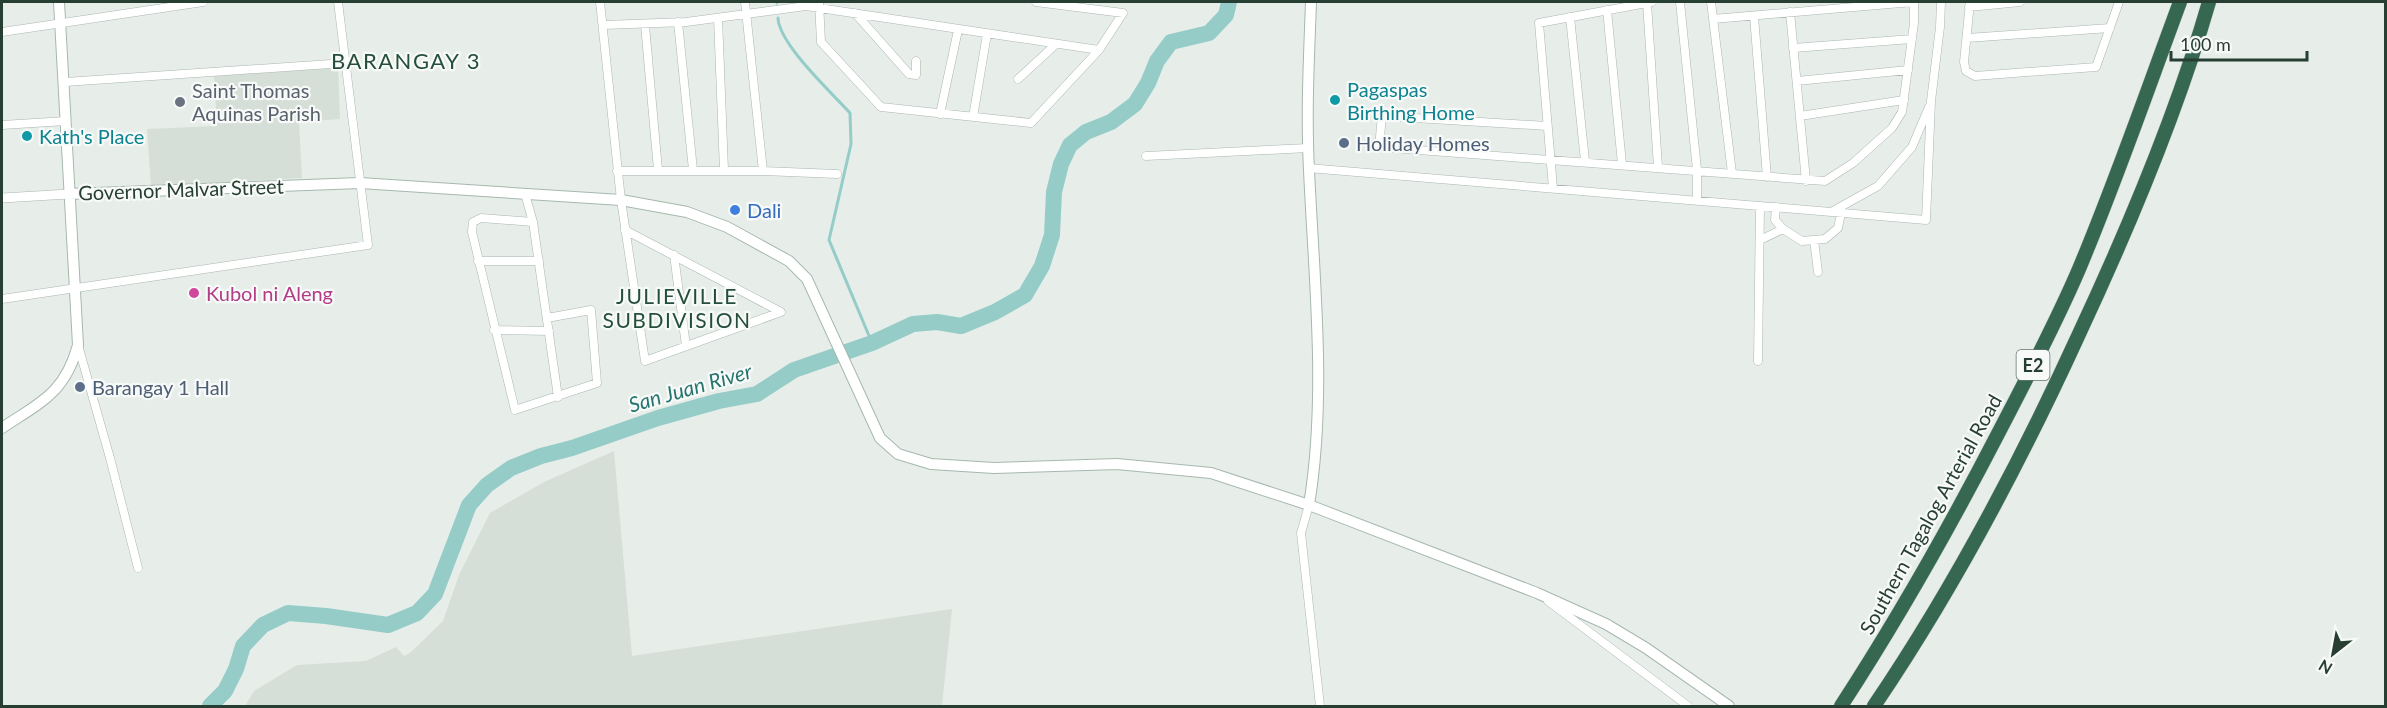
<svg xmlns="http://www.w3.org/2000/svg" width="2387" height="708" font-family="Lato,sans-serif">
	<rect width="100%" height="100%" fill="#e7eee9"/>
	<path fill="#d5ded7" d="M338 68 340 119 299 122 302 178 151 186 147 129 217 126 214 76Z
		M614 451 632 656 952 609 942 706H245L254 691 297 665 366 661 396 647 404 656 410 653 443 621 459 575 490 513 544 482Z"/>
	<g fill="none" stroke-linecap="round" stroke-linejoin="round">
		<path stroke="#95ccc7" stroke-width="3" d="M777 2V3
			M778 18C779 44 831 92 850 113L851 144 829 240 872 343"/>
		<path stroke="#95ccc7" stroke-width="16" d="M210 706 225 691 236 669 243 646 263 625 288 613 326 616 388 625 417 613 435 594 469 505 487 485 511 468 541 456 572 448 658 418 719 401 757 394 794 370 872 343 913 324 937 322 961 326 995 312 1025 295 1042 266 1052 235 1054 192 1061 164 1070 145 1086 132 1111 122 1135 104 1148 83 1157 61 1171 42 1209 33 1226 15 1229 2"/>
		<g stroke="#aab6ae" stroke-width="9">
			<path id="minor" d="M600 2 621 200 645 361 781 312 625 230
				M745 2 763 171
				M819 2 821 42 881 107 1031 123 1099 50 1123 13 1036 2
				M1680 2 1697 170V200
				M1711 2 1732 173
				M1970 2 1964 62 1966 71 1975 76 2096 67 2119 2
				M1647 3 1658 167
				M1969 7 2020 2
				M1607 10 1622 164
				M1790 12 1806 181
				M855 13 909 74 916 75V61
				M1754 16 1767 177
				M1570 17 1585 161
				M718 18 724 170
				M1713 19 1913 2
				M678 22 693 170
				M603 25 686 22 806 6 1099 50
				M645 25 658 170
				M2 32 203 2
				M1967 38 2110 28
				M1793 48 1912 39
				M1018 79 1055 45
				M1797 81 1908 70
				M65 82 345 63
				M940 114 958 30
				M1800 116 1904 100
				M973 117 987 34
				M2 125 66 121
				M1547 126 1382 116 1379 147 1825 181 1853 163 1892 128 1902 112 1914 23V2
				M1146 156 1308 148
				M1308 168 1926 220 1931 101 1940 27 1941 2
				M617 171H763L837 174
				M1553 188 1539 23 1652 2
				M525 194 533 222 558 397
				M1776 207 1775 220 1783 229 1802 241 1825 239 1838 228 1841 213
				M1833 211 1878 186 1912 147 1929 107
				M533 222 481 218 473 222 472 232 515 410 597 383 591 310 547 318
				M1760 240 1783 229
				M1814 240 1818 272
				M674 255 686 346
				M478 261H539
				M2 299 368 245 338 2
				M494 330 549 331
				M78 345 110 458 138 568
				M1758 361 1760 206
				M1309 505 1301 533 1320 706
				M1548 601 1688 706"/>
		</g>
		<g stroke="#aab6ae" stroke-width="10">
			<path id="tertiary" d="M2 198 69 194"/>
		</g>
		<g stroke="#a6b8ae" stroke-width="12">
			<path id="secondary" d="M69 194 360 183 621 200 687 212 727 227 789 261 807 279 880 438 898 454 931 464 994 468 1117 464 1211 473 1309 505 1537 593 1606 624 1646 648 1729 706
				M2 428C41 402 65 393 78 345L59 2
				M1309 505C1327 395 1314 281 1309 170 1306 113 1309 58 1311 2"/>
		</g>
		<g stroke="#c3c9c6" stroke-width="15">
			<path id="motorway" d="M1841 706C1899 617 1952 523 2001 428 2028 376 2056 323 2079 269 2116 181 2147 91 2180 2
				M1874 706C1954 588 2020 463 2079 334 2129 227 2176 116 2209 2"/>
		</g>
		<use href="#minor" stroke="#fff" stroke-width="8"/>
		<use href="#tertiary" stroke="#fff" stroke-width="9"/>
		<use href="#secondary" stroke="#fff" stroke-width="10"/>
		<use href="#motorway" stroke="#366851" stroke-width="14"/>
	</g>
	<g fill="#0f9aa8" stroke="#f7faf8" stroke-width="2">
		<circle cx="1335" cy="100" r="6"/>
		<circle cx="27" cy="136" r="6"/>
	</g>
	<circle fill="#6b7280" stroke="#f7faf8" stroke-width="2" cx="180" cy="102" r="6"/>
	<g fill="#5c6f8a" stroke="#f7faf8" stroke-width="2">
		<circle cx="1344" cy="143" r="6"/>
		<circle cx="80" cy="387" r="6"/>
	</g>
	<circle fill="#3f7fe0" stroke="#f7faf8" stroke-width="2" cx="735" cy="210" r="6"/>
	<circle fill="#d1479c" stroke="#f7faf8" stroke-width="2" cx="194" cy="293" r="6"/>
	<g text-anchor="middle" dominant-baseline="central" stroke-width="4.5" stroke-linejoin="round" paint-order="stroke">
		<rect fill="#f7faf8" stroke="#65766d" stroke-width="1.5" x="2016.5" y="350" width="33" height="30" rx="4.5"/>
		<g font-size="18" font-weight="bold" fill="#273e32">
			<text x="2033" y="365">E2</text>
		</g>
		<g font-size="20" fill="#0d838f" stroke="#f7faf8" text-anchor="start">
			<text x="1347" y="89">Pagaspas<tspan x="1347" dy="23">Birthing Home</tspan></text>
			<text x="39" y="136">Kath's Place</text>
		</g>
		<g font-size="20" fill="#5b616d" stroke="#f7faf8" text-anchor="start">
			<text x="192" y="90">Saint Thomas<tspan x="192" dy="23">Aquinas Parish</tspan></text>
		</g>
		<g font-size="20" fill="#4e5e75" stroke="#f7faf8" text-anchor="start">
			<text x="1356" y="143">Holiday Homes</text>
			<text x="92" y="387">Barangay 1 Hall</text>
		</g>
		<g font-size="20" fill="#273e32" stroke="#f7faf8">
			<text transform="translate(181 189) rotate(-2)">Governor Malvar Street</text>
			<text transform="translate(1930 514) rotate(-61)">Southern Tagalog Arterial Road</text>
		</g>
		<g font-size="20" fill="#366cbe" stroke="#f7faf8" text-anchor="start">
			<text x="747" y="210">Dali</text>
		</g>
		<g font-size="20" fill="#b23c85" stroke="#f7faf8" text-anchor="start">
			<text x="206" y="293">Kubol ni Aleng</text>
		</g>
		<g font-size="21" letter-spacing="1.5" fill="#254f3a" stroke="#f7faf8">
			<text x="677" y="295">JULIEVILLE<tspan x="677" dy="24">SUBDIVISION</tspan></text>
		</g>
		<g font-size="21" font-style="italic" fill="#27756e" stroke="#f7faf8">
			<text transform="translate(690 387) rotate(-16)">San Juan River</text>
		</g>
		<g font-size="22" letter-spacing="1.5" fill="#254f3a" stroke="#f7faf8">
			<text x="406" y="60">BARANGAY 3</text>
		</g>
	</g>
	<rect width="2387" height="708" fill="none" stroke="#273e32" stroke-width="6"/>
	<g transform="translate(2333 654) rotate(211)" stroke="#f7faf8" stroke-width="4.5" paint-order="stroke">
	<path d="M0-4.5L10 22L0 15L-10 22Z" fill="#273e32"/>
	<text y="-9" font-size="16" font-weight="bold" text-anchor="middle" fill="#273e32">N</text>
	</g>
	<path d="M2171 51v9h136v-9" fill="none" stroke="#273e32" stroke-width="3"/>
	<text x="2180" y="51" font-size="18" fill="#273e32" stroke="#f7faf8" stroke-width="4.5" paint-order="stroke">100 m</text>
</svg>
